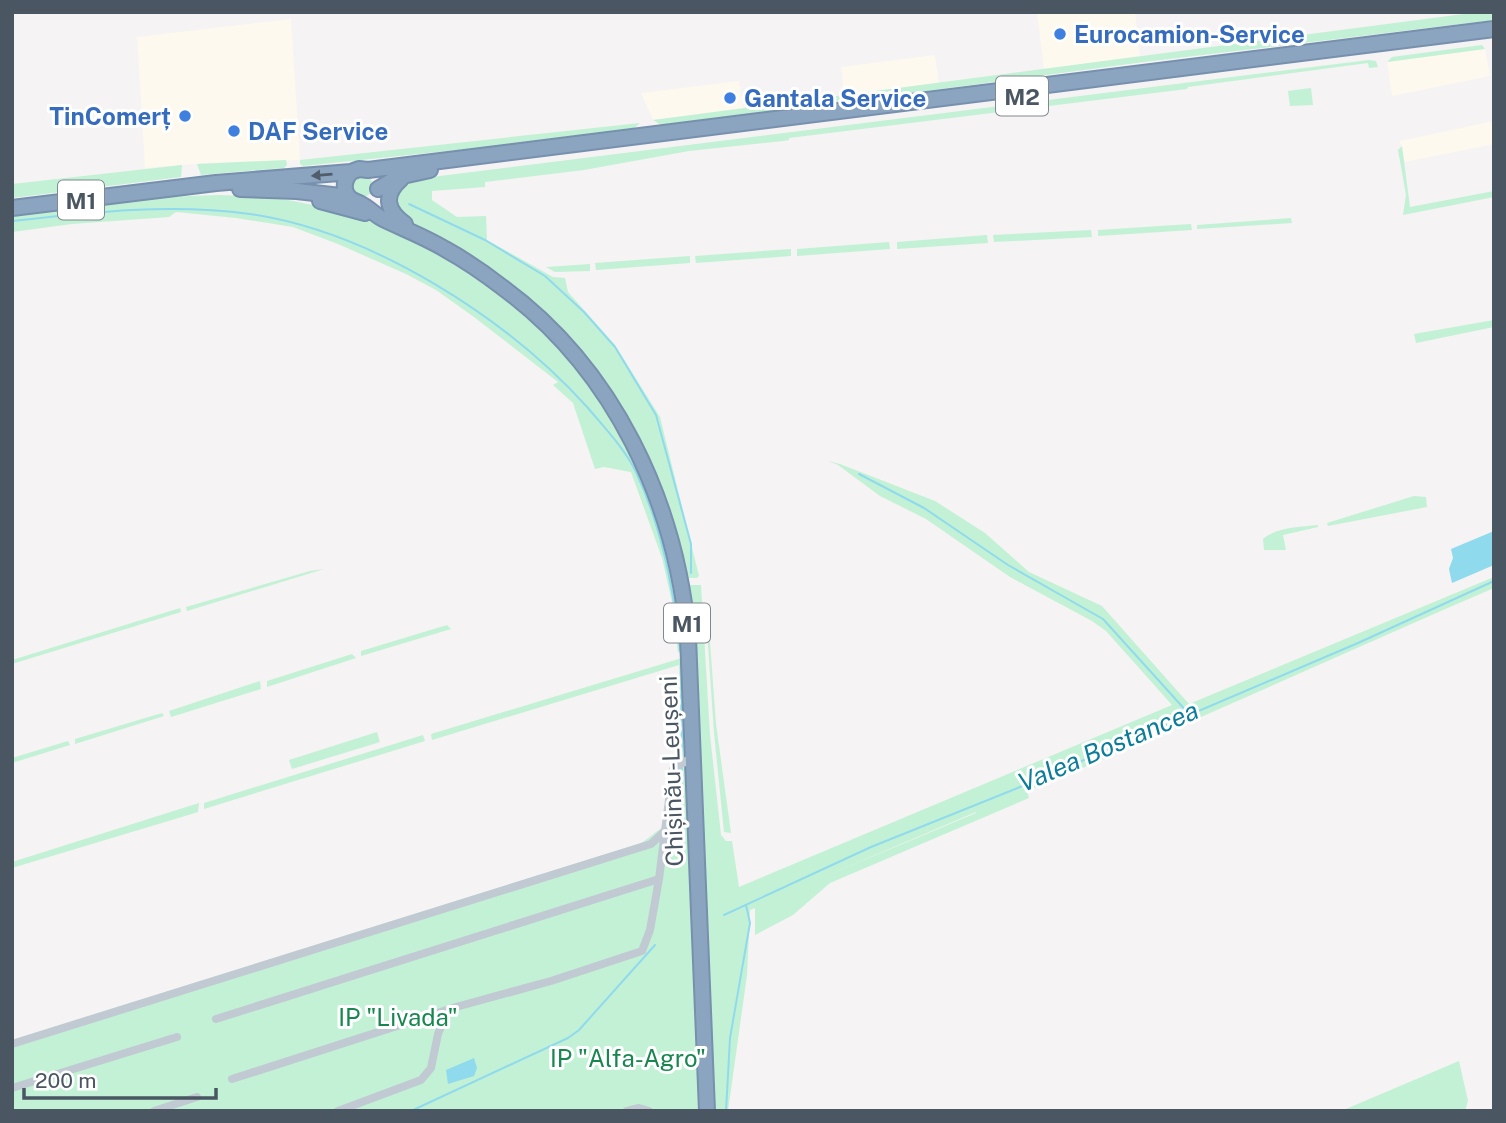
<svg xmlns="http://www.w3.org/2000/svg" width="1506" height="1123" font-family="'Public Sans',sans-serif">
	<rect width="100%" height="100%" fill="#f5f3f3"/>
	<path fill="#fdf9ef" d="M1037 12H1135L1140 56 1044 69Z
		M291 19 300 160 205 163 145 168 137 37Z
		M1485 49 1490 76 1392 96 1387 62Z
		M935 55 939 84 844 96 841 67Z
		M739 81 743 108 653 120 641 93Z
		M1494 121V144L1405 162 1400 141Z"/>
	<path fill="#c3f1d5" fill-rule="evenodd" d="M1479 12H1494V20L1144 62 663 126 653 120Z
		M1482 45 1485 49 1387 62 1392 57Z
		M1369 60 1376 61 1378 67 1369 68 1368 63 1188 87 1187 89 789 138V140L783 141 689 151 584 170 485 182V187L432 191V200L457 217 486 216 487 240 553 277 565 278 568 292 615 345 660 417 699 576 697 578H686L620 408 479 264 440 238 401 217 393 207 394 192 406 182 424 178Z
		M1311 88 1313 105 1290 106 1288 91Z
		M640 123 630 132 303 166 300 164V160Z
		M1402 146 1410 207 1494 191V197L1403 215 1406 195 1398 150Z
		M286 160 287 165 284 168 201 175 197 164Z
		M182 165 181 177 12 198V184Z
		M351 186a11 11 0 1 1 22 0a11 11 0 1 1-22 0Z
		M219 195C244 196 269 196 293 201 426 224 548 307 615 424 622 436 630 448 636 461 663 522 675 585 682 651L678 653 672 602 662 558 631 472 604 467 595 469 573 403 553 385 558 382 474 317 436 290 406 274 338 244 293 227 236 218 176 212 169 217 72 224 12 232V216L163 197Z
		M1291 218 1292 223 1197 229V225Z
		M1191 224 1192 230 1098 236V230Z
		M1091 230 1092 237 994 242 993 235Z
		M987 235 988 243 897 249V242Z
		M889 242 890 249 797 256V249Z
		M791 249V256L696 263 695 256Z
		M690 256V263L596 270 595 263Z
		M590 264V271L555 272 546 267Z
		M1494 320V327L1416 343 1414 334Z
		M828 461 840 464 935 501 985 533 1029 572 1102 606 1189 704 1494 577V588C1338 655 1184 727 1027 791L1029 798 830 883 793 915 755 935V908L750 910 747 975 728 1111H712L700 791V738L690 585H701L710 735 721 835 726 841H732L739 887 1172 705 1106 631 1092 621 1010 577 926 519 880 496 838 465ZM976 812V813L819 879Z
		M1414 496 1426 497 1427 507 1328 526 1327 523Z
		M1318 525V527L1283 535 1286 550H1264L1263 539C1277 527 1300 527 1318 525Z
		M324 569 187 611 186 607 310 571Z
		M180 608 181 612 12 664V660Z
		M708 615 716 724 731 833 724 832 714 733 706 616Z
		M447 625 451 629 361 656V651Z
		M352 654 356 658 267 687V681Z
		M682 658 687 746 684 758 679 760 675 756 681 750 679 665 432 740 431 734Z
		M260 681 261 689 171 717 169 711Z
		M162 713 164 716 75 744V739Z
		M377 732 380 742 292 769 289 760Z
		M423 735 425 741 204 809V803Z
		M68 741 70 745 12 763V758Z
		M681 767 686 768 689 785 701 1111H12V1040L641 843C651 837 659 828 669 824L674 776Z
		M199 803 198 812 195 813 12 868V862Z
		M1459 1061 1468 1101 1465 1111H1341Z"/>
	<path fill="#90daee" d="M1494 531V565L1452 583 1449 569 1453 558 1451 549Z
		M474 1058 477 1068 474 1076 448 1084 446 1070Z"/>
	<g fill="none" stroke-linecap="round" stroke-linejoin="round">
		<path stroke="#90daee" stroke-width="2" d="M409 204 485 240 545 276 584 312 615 347 656 415 691 544V573
			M12 221C92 212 170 203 250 214 372 232 506 317 588 408 604 427 625 449 636 472 662 528 674 589 680 650
			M859 474 924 508 1008 565 1103 619 1189 714
			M681 660 682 757
			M681 796 682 769
			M724 915 871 847 1030 783 1358 643 1494 581
			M411 1111 568 1038 579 1030 655 945
			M726 1111 730 1038 750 923 746 905"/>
		<g stroke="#7690ad" stroke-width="18">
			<path id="highway" d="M351 172C345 179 342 188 348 196 351 201 356 201 361 204 369 208 375 215 383 219 404 229 425 237 445 249 465 260 484 273 502 287 614 369 676 502 688 637L707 1111
				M401 179C383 195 386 210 405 224
				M240 189 297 191 349 197
				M378 189 398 177 430 170
				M320 201 365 213
				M12 208 216 183 351 172 359 169 368 170 1494 29"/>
		</g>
		<path stroke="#c1cad2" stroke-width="8" d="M216 1019 659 879 665 831
			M12 1044 651 844 665 831 673 769 693 757
			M232 1079 456 1007 551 981 642 951 650 930 659 879
			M12 1088 177 1037
			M154 1111 197 1097
			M338 1111 421 1080 431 1068 438 1034 448 1010
			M627 1111 639 1108 649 1111"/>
		<use href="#highway" stroke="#8ba5c1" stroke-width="14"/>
	</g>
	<defs><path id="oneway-solid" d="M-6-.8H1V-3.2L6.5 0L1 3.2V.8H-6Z" transform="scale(1.75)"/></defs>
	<use fill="#505e6b" href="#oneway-solid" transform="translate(322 175) rotate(175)"/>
	<g fill="#3f7fe0" stroke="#fff" stroke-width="2.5">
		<circle cx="1060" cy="34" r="7"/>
		<circle cx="730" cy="98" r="7"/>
		<circle cx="185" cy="116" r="7"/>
		<circle cx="234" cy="131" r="7"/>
	</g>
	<g text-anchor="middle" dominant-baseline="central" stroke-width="6" stroke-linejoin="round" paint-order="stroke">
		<g fill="#fff" stroke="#808990" stroke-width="2">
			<rect x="996" y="76.5" width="52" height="39" rx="5"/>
			<rect x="58" y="180.5" width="46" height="39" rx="5"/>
			<rect x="664" y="603.5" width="46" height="39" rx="5"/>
		</g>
		<g font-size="23" font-weight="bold" fill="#4a5661">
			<text x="1022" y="96">M2</text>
			<text x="81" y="200">M1</text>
			<text x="687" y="623">M1</text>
		</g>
		<g font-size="24" font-weight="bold" fill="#366cbe" stroke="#fff" text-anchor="start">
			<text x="1074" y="34">Eurocamion-Service</text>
			<text x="744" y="98">Gantala Service</text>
			<text x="171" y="116" text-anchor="end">TinComerț</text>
			<text x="248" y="131">DAF Service</text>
		</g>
		<g font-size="24" fill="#4a5661" stroke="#fff">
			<text transform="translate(671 771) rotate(-92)">Chișinău-Leușeni</text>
		</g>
		<g font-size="24" fill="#17864f" stroke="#fff">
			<text x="398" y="1017">IP "Livada"</text>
			<text x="628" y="1058">IP "Alfa-Agro"</text>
		</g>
		<g font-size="26" font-style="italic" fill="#0c7c9b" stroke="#fff">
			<text transform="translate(1108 746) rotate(-23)">Valea Bostancea</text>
		</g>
	</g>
	<rect width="1506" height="1123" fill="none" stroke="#4a5661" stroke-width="28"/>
	<path d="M24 1088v10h192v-10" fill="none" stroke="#4a5661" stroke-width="3.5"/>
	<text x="35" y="1088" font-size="21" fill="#4a5661" stroke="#ffffff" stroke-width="5" paint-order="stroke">200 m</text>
</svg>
